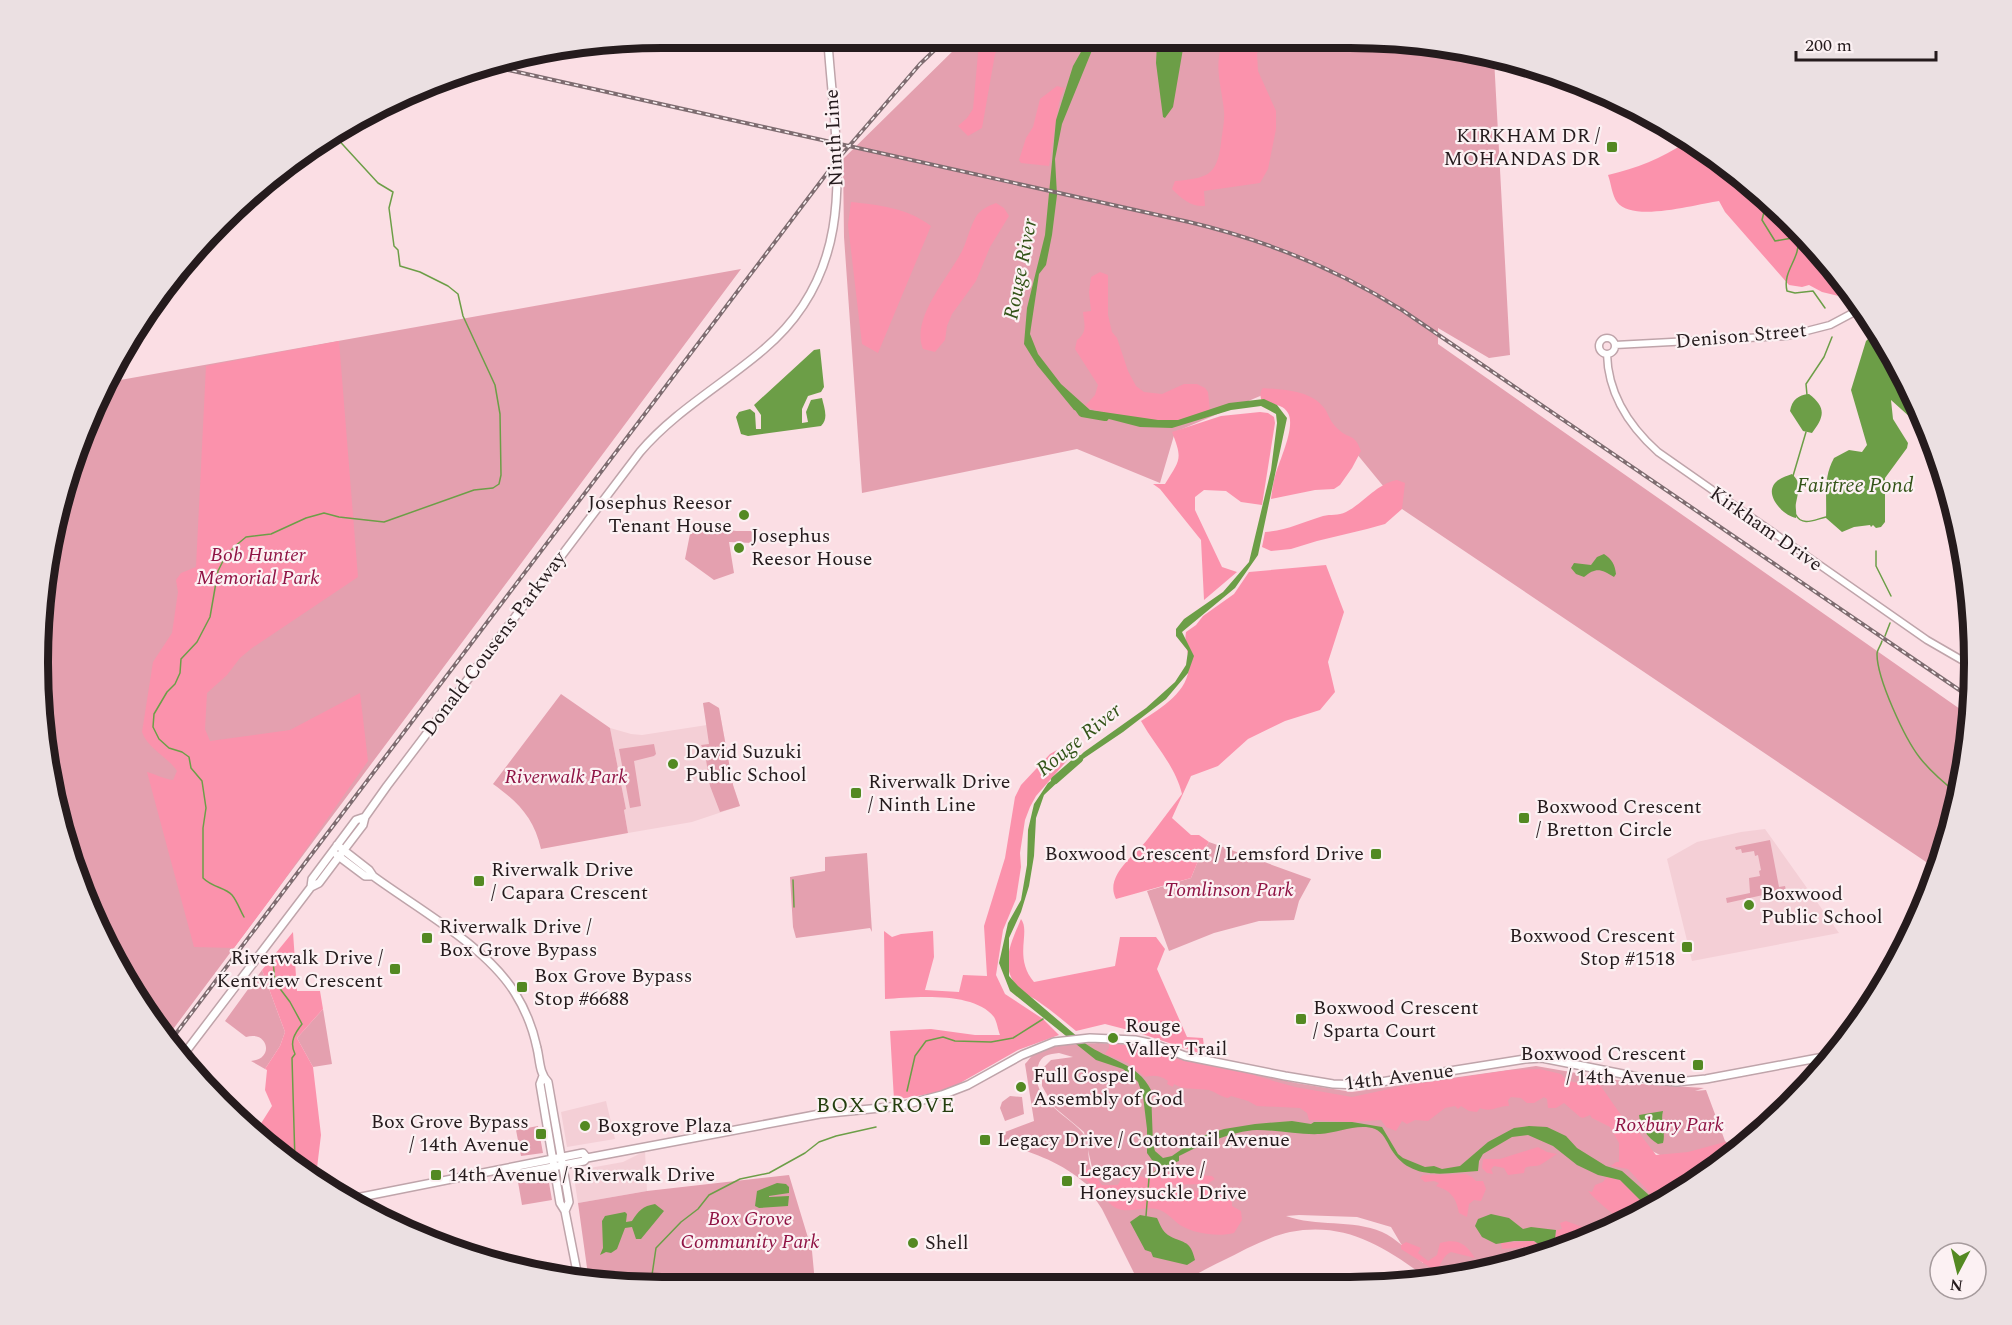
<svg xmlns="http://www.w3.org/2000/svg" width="2012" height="1325" font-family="Spectral,serif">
	<rect width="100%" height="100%" fill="#fbdee4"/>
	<path fill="#f4cfd6" d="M709 702 719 708 733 785 740 806 692 822 628 833 624 810 626 809 610 728 631 734 642 735 707 725 703 703Z
		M1765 829 1839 933 1692 961 1667 859 1697 842 1741 832Z
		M606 1101 615 1139 567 1147 561 1112Z
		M645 1151 647 1191 578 1203 573 1171 623 1162Z"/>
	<path fill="#e4a0af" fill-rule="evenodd" d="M961 43H1431L1494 58 1510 355 1489 358 1438 328V344L1970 716 1969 744 1938 870 1402 509 1320 409 1272 391 1175 432 1160 483 1077 449 862 493 844 237 843 159Z
		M741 269 165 1040 121 975 59 824 39 704V622L50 540 85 424 109 382Z
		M692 524 736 531H751L753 533V543L729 542 734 573 714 580 685 559Z
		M561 694 610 728 626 809 624 810 628 833 541 849C534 818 518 802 493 784Z
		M709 702 719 708 733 785 740 806 720 812 710 786 705 753 701 745 709 744 703 703Z
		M654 744 656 754 654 756 634 761 641 806 630 808 619 749Z
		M1770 840 1779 887 1785 886 1786 890 1727 903 1726 898 1750 893 1749 878 1760 876 1759 871 1761 870 1758 855 1755 856 1754 851 1742 853 1741 849 1736 850 1735 847Z
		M1209 842 1311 879 1299 901 1294 920 1259 921 1214 933 1169 951 1147 891 1191 878 1200 856Z
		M867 853 872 932 870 928 796 938 793 927 790 877 825 871V857Z
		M262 970 285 1032 280 1046 265 1069 251 1061C275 1059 268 1030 246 1037L225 1021Z
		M323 1009 332 1064 313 1067 297 1038Z
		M1098 1043 1135 1045 1211 1065 1296 1083 1352 1092 1536 1066 1640 1084 1704 1088 1695 1091 1706 1090 1725 1141 1738 1151 1730 1159 1689 1184 1662 1156 1650 1150 1664 1199 1626 1223 1511 1266 1430 1280C1386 1248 1347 1221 1290 1232 1267 1237 1244 1250 1222 1261 1206 1268 1189 1280 1172 1285 1163 1287 1150 1285 1140 1285L1102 1209 1094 1197 1096 1193C1066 1164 1042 1156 1002 1143L1005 1132 1034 1121 1025 1064C1028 1061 1031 1056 1035 1053 1049 1044 1081 1044 1098 1043ZM1059 1053 1073 1057 1051 1060 1042 1069V1086L1054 1107 1084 1132 1093 1172C1086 1161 1091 1143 1082 1132 1065 1113 1029 1099 1038 1066 1041 1055 1049 1054 1059 1053ZM1299 1215 1357 1217 1391 1227 1401 1244 1426 1261 1423 1263C1411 1254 1395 1237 1382 1232 1352 1219 1316 1227 1286 1216Z
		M1010 1096 1022 1097 1024 1114 1005 1121 1000 1108 1002 1102Z
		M538 1126 543 1153 521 1156 516 1130Z
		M789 1175 812 1251 815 1283 589 1282 578 1203 647 1191Z
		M548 1177 552 1200 522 1205 518 1182Z"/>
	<path fill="#fb92ac" d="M979 43H1001L995 54 982 128 968 136 958 126 967 118 973 109Z
		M1223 43H1268L1257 53 1258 71 1276 111V129L1268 169 1260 183 1204 191 1205 206C1191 207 1182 199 1172 189L1175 181C1206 178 1217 177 1221 143 1222 133 1225 121 1224 111 1222 88 1213 65 1223 43Z
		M1057 86 1064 88 1059 103 1049 166 1021 163 1019 160 1026 138 1033 127 1040 99Z
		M1686 142 1762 193 1846 282 1853 294 1847 298 1822 292 1809 285 1802 287 1789 285 1725 212 1719 201C1697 204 1632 223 1617 202 1612 195 1611 183 1608 175 1637 168 1661 159 1686 142Z
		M851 202C880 205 907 208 931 226L878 353 862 344 848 225Z
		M996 203 1004 208 1009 216 990 247 976 281 952 314 947 326 945 340 935 352 923 349C910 318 950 276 963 249 968 238 970 226 977 215 982 209 988 206 996 203Z
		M1100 272 1108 275V315L1112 332 1117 338 1128 371 1136 386 1144 392 1162 394 1184 384H1197L1205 388 1208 392 1210 411C1200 414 1188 420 1178 421 1151 423 1109 417 1085 406L1095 395 1098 385 1075 349 1077 340C1088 332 1084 323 1083 312L1091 311 1089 292 1091 277Z
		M339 341 358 577 252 648 240 658 227 675 207 693 205 729 210 741 290 730 360 693 368 761 272 897 234 948 194 947 147 772C156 774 163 779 173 780L177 771C167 756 148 749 142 732L153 662 172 633 178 592 176 580 181 573 196 567 206 366Z
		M1263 388C1285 390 1311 390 1325 409 1329 416 1331 423 1338 429 1349 440 1354 432 1361 451L1352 468 1340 485 1334 489 1315 490 1271 499C1272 491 1273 483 1275 476 1279 461 1296 427 1288 413 1283 404 1272 404 1263 403 1260 398 1259 392 1263 388Z
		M1260 412 1268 413 1274 417 1275 423 1262 505 1241 502 1226 491 1204 490 1195 497V510L1222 567 1237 572 1204 600 1201 540 1160 489 1153 484H1165C1180 459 1183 460 1172 432L1221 416Z
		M1397 480 1405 483 1402 509 1385 524 1367 529 1317 541 1291 549 1271 551 1262 547 1265 532C1286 531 1303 522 1323 516 1331 514 1338 516 1346 512 1364 503 1376 484 1397 480Z
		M1326 565 1344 612 1328 662 1335 692 1320 710 1285 721 1248 739 1218 766 1191 776 1172 818 1191 835H1199L1209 842 1200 856 1191 878 1116 899C1104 876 1135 855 1147 840 1159 825 1170 809 1182 794 1175 765 1155 746 1141 721 1162 707 1191 691 1189 661 1188 651 1184 642 1186 632L1196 625 1203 616 1234 594 1249 572Z
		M1057 750 1071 756 1036 796 1030 807 1025 820 1020 853 1021 867 1016 899 1003 930 996 975 1005 994 1043 1019 1059 1035 1018 1050 946 1091 894 1100 890 1031 931 1029 975 1035H1000C998 1030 997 1022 994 1017 974 991 915 997 885 999L884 931 892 937 901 934 933 931 934 957 925 990 959 992 963 975 987 976 984 926 1005 858 1015 797 1021 785 1050 754Z
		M1021 919C1031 932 1013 957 1034 982L1115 966 1120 937H1156L1165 949 1157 969 1187 1037 1203 1038 1205 1055 1136 1032 1105 1024 1076 1031C1064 1021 1052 1011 1039 1002 1034 998 1028 996 1023 992 997 970 1010 945 1021 919Z
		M293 932 297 991H320L323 1009 297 1038 313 1067 321 1135 316 1176 258 1137 260 1125 272 1106 265 1090 267 1070 265 1069 280 1046 285 1032 262 970Z
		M1109 1043C1159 1047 1205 1067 1255 1074L1256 1076 1295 1087 1352 1097 1403 1086 1510 1070 1540 1069 1561 1074 1566 1080 1585 1085 1598 1082 1623 1118 1633 1125 1656 1155 1688 1152 1725 1142 1735 1150V1153L1659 1203 1628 1169 1611 1166 1616 1162H1619V1143L1610 1127 1592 1118 1590 1115 1583 1118 1580 1117 1564 1103 1556 1108H1548L1547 1099 1544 1097 1534 1103H1527L1521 1098 1511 1097 1508 1100 1509 1106C1499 1105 1491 1113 1480 1108L1477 1112 1469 1111 1461 1106 1458 1109 1455 1106 1445 1108 1428 1121 1415 1120 1407 1124 1402 1121 1396 1131 1386 1127 1381 1120 1353 1122 1309 1120 1307 1113 1300 1108 1257 1106 1248 1101 1231 1096 1228 1098C1221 1097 1216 1092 1209 1090 1197 1088 1185 1091 1174 1084L1173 1087 1167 1084 1168 1081C1160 1075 1153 1075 1145 1077L1128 1063 1105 1054 1109 1048Z
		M1538 1147 1547 1152 1557 1154C1552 1157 1545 1162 1540 1165 1534 1167 1531 1165 1525 1168L1524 1173 1508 1175 1504 1168 1494 1166 1491 1169 1493 1174 1487 1173 1482 1168 1483 1159H1500Z
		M1083 1169H1091L1102 1185H1118L1122 1177 1140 1176 1145 1178 1148 1176 1155 1178 1161 1174 1163 1175 1161 1182 1168 1173 1212 1176 1215 1179 1207 1184 1165 1185 1164 1188 1170 1191 1216 1190 1219 1195 1232 1201V1206L1241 1211 1242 1220 1234 1233C1218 1237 1195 1234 1180 1225 1173 1220 1167 1212 1157 1209 1144 1206 1128 1214 1116 1208 1107 1203 1088 1181 1079 1173Z
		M1466 1174 1472 1177 1476 1181H1483L1486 1189 1481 1201 1474 1200 1469 1204 1467 1217 1459 1213C1456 1197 1451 1191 1436 1186L1439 1183 1434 1181 1425 1182 1420 1178 1423 1175Z
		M1607 1177 1623 1181 1651 1207 1622 1225C1613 1211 1598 1204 1588 1191L1592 1192 1595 1185 1603 1182Z
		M1566 1221 1588 1229 1590 1234 1585 1235 1577 1233 1567 1237 1561 1247 1548 1252 1525 1247 1502 1249 1501 1243 1533 1241 1539 1245 1555 1248 1558 1243 1555 1237 1557 1230 1562 1229 1560 1223Z
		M1406 1242 1421 1248 1418 1253 1428 1261 1437 1255 1440 1243C1458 1238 1466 1244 1475 1258L1451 1252C1442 1256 1442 1264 1436 1271L1401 1249V1245Z"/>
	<path fill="#6c9e47" d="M1086 43H1095L1062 124 1055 159 1057 195 1052 235 1046 265 1039 274 1030 334 1038 354 1061 384 1090 410 1158 420H1178L1229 403 1264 399 1277 405 1287 418 1258 555 1235 588 1182 632 1194 656 1188 673 1166 699 1123 732 1080 761 1044 795 1036 818 1034 856 1029 886 1021 912 1009 938V976L1018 986 1086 1044C1108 1060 1138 1063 1151 1090L1153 1144 1155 1151 1163 1158 1172 1156 1199 1137 1224 1129 1255 1124 1292 1121 1311 1124 1314 1122H1352L1382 1127 1398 1154 1403 1158 1425 1167 1434 1166 1442 1169 1460 1166 1488 1142 1514 1128 1529 1126 1547 1127 1566 1136 1577 1148 1606 1166 1622 1171 1658 1203 1649 1209 1620 1180 1598 1175 1577 1165 1553 1146 1528 1135 1512 1137 1483 1154 1479 1161 1478 1171C1445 1173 1411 1182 1391 1149 1387 1142 1383 1132 1375 1129 1358 1123 1338 1133 1320 1134 1300 1135 1278 1130 1257 1130 1232 1131 1201 1145 1179 1156V1161L1166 1166 1159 1165 1152 1160 1147 1153V1129L1143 1096 1138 1082 1134 1078 1123 1069 1096 1060 1010 991 999 963 1008 923 1021 900 1027 865 1028 830 1034 804 1048 783 1061 774 1084 752 1146 708 1175 682 1186 665 1188 651 1176 636V629L1184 619 1223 592 1249 562 1271 470 1277 423 1276 414 1261 406 1231 410 1172 428 1140 427 1074 410 1037 365 1024 344 1027 308 1045 235 1056 120 1073 66Z
		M1157 43H1184L1173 107 1165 118 1163 117 1156 63Z
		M1876 331 1910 386 1919 410 1914 413 1911 418 1891 400 1893 419 1908 443 1907 448 1885 478V522L1881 527 1876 528 1873 525 1871 527 1870 525 1854 527 1842 532 1826 518C1827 496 1823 478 1834 458L1849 450 1862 452 1867 445 1851 390 1866 341Z
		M820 349 824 387 821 392 808 396 802 409V423L808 422 806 412 811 400 822 398C824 407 829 419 821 426L748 436 741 434 736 417 739 412 750 409 755 413 756 429H761V415L754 405 814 350Z
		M1809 394C1827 408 1824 417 1812 433L1803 431 1790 411C1792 400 1798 395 1809 394Z
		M1792 474C1802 483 1798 492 1796 503 1795 508 1797 512 1796 518 1784 516 1764 496 1775 483 1779 478 1787 476 1792 474Z
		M1604 554C1612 559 1615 565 1616 574L1614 577C1601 569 1596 567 1584 577L1576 574 1571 568 1574 563 1591 565 1597 557Z
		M1663 1111C1660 1122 1666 1132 1663 1143L1658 1144C1648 1138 1640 1128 1639 1115Z
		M777 1183 786 1184 789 1187V1193L769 1196V1197L789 1196 788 1206 759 1208 755 1206 757 1191Z
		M655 1204 664 1211 641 1239H636L632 1227 625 1228 617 1249 611 1253 606 1252 600 1255 603 1248 602 1221 605 1216 625 1212 627 1214 626 1222 632 1221C638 1211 643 1206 655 1204Z
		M1491 1214 1509 1218 1523 1229 1531 1227 1556 1230 1555 1239 1557 1244 1554 1247C1547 1248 1539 1245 1534 1241H1514L1496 1244 1482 1237 1475 1226 1478 1219Z
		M1140 1215 1157 1218C1160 1224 1162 1231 1168 1235 1182 1244 1190 1238 1195 1260L1187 1265 1153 1257 1151 1252 1145 1250 1130 1222Z"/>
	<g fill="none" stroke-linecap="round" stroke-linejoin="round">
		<path stroke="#6c9e47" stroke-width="1.5" d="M1771 203 1764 212 1762 220 1775 241 1798 237C1801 260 1782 270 1787 291L1795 293 1813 291 1825 308
			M1807 395 1806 384 1824 357 1832 337
			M1793 476 1806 432
			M1796 515C1802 527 1816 519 1826 517
			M1876 551V566L1891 596
			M1885 636 1890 623
			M1882 641C1881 645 1877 650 1877 654 1877 679 1905 739 1920 758 1931 772 1944 783 1958 794
			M793 880 794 907
			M244 917C240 910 237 901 232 895 225 887 213 888 203 878V828L206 808 202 781 191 768 189 757 182 752 169 748 159 739 153 727 154 714 167 692 175 684 180 673 181 659 197 642 210 617 218 571 223 561 234 547 246 537 271 534 306 518 324 513 339 517 384 522 474 490 493 488 499 484 501 475 500 414 495 385 463 316 458 294 448 286 420 272 400 266 398 250 394 246 389 208 393 192 378 183 333 134
			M273 961 275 982 290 1002 302 1024C295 1033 289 1042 295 1054L292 1058 295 1162
			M907 1091 915 1056 926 1041 943 1037 955 1041 991 1042 1013 1038 1043 1019
			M1146 1216 1149 1178 1157 1170 1159 1164
			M654 1282 652 1275 656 1248 681 1222 698 1209 709 1195 740 1179 769 1173 805 1153 819 1142 836 1136 876 1127"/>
		<path stroke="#6c9e47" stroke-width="8" d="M1075 403 1082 413 1105 417
			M1055 780 1079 759"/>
		<g stroke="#bfa4aa" stroke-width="9">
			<path id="tertiary" d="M1599 346a8 8 0 1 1 16 0a8 8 0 1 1-16 0Z
				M1615 345 1787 336 1830 325 1862 308
				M1607 354C1608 394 1629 426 1658 452L1927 640 1972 666"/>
		</g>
		<g stroke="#bfa4aa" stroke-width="10">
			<path id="secondary" d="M337 845 369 870 373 876C418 909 486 946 515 993 525 1009 533 1029 537 1048 540 1060 539 1073 548 1082L569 1202 565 1211
				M337 855 365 876H373
				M311 887 319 883 334 863 363 825 365 817 387 786 640 452C675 411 722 385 763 350 862 267 836 156 828 43
				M181 1058 311 887 312 879 356 820 365 817
				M543 1076 540 1084 560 1203 565 1211 579 1282
				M507 1169 521 1173 584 1161 587 1158 820 1114 900 1106 942 1095 968 1085 1022 1055 1054 1042 1090 1038 1135 1040 1154 1044 1185 1056 1285 1076 1333 1084 1362 1085 1525 1059 1542 1058 1653 1080 1677 1082 1706 1079 1834 1055
				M351 1199 583 1153 587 1158"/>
		</g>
		<use href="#tertiary" stroke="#fff" stroke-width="6"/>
		<use href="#secondary" stroke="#fff" stroke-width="7"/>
		<g stroke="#7e6c70" stroke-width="4">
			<path id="rail" d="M486 65 1189 222C1265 240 1335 268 1402 310L1971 698
				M168 1044 837 160 920 64 942 43"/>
		</g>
		<use href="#rail" stroke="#fcf1f3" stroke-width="1.5" stroke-dasharray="4.5" stroke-linecap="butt"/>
	</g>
	<g fill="#538922" stroke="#fcf1f3" stroke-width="2">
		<rect x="1606" y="141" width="12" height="12" rx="3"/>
		<circle cx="744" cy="515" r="6"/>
		<circle cx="739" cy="548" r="6"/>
		<circle cx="673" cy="764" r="6"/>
		<rect x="850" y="787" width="12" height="12" rx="3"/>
		<rect x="1518" y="812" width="12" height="12" rx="3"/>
		<rect x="1370" y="848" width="12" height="12" rx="3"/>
		<rect x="473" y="875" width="12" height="12" rx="3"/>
		<circle cx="1749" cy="905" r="6"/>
		<rect x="421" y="932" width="12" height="12" rx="3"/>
		<rect x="1681" y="941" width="12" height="12" rx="3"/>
		<rect x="389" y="963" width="12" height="12" rx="3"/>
		<rect x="516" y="981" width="12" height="12" rx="3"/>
		<rect x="1295" y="1013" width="12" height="12" rx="3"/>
		<circle cx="1113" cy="1038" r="6"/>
		<rect x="1692" y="1059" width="12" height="12" rx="3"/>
		<circle cx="1021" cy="1087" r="6"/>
		<circle cx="585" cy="1126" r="6"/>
		<rect x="535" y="1128" width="12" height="12" rx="3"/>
		<rect x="979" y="1134" width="12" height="12" rx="3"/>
		<rect x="430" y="1169" width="12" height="12" rx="3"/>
		<rect x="1061" y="1175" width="12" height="12" rx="3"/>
		<circle cx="913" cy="1243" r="6"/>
	</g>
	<g text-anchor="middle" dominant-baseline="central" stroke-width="4.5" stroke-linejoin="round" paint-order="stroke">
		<g font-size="20" fill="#251b1d" stroke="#fcf1f3" text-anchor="start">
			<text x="1600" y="136" text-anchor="end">KIRKHAM DR /<tspan x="1600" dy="23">MOHANDAS DR</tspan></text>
			<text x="732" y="503" text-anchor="end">Josephus Reesor<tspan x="732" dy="23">Tenant House</tspan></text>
			<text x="751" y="536">Josephus<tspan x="751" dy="23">Reesor House</tspan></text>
			<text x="685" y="752">David Suzuki<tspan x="685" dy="23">Public School</tspan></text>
			<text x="868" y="782">Riverwalk Drive<tspan x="868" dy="23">/ Ninth Line</tspan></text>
			<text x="1536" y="807">Boxwood Crescent<tspan x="1536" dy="23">/ Bretton Circle</tspan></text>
			<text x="1364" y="854" text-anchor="end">Boxwood Crescent / Lemsford Drive</text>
			<text x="491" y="870">Riverwalk Drive<tspan x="491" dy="23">/ Capara Crescent</tspan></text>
			<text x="1761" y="894">Boxwood<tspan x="1761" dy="23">Public School</tspan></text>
			<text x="439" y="927">Riverwalk Drive /<tspan x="439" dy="23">Box Grove Bypass</tspan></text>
			<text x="1675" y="936" text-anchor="end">Boxwood Crescent<tspan x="1675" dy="23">Stop #1518</tspan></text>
			<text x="383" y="958" text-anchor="end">Riverwalk Drive /<tspan x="383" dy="23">Kentview Crescent</tspan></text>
			<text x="534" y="976">Box Grove Bypass<tspan x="534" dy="23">Stop #6688</tspan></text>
			<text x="1313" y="1008">Boxwood Crescent<tspan x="1313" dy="23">/ Sparta Court</tspan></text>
			<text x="1125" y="1026">Rouge<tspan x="1125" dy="23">Valley Trail</tspan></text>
			<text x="1686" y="1054" text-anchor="end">Boxwood Crescent<tspan x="1686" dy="23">/ 14th Avenue</tspan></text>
			<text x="1033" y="1076">Full Gospel<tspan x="1033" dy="23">Assembly of God</tspan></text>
			<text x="529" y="1122" text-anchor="end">Box Grove Bypass<tspan x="529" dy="23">/ 14th Avenue</tspan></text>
			<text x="597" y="1126">Boxgrove Plaza</text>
			<text x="997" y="1140">Legacy Drive / Cottontail Avenue</text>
			<text x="1079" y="1170">Legacy Drive /<tspan x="1079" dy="23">Honeysuckle Drive</tspan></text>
			<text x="448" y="1175">14th Avenue / Riverwalk Drive</text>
			<text x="925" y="1243">Shell</text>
		</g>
		<g font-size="20" fill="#251b1d" stroke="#fcf1f3">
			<text transform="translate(834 138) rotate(-93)">Ninth Line</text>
			<text transform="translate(1741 336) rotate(-5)">Denison Street</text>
			<text transform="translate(1766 529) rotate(35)">Kirkham Drive</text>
			<text transform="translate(494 644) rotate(-53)">Donald Cousens Parkway</text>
			<text transform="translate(1399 1077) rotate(-7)">14th Avenue</text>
		</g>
		<g font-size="20" font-style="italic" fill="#8f1344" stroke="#fcf1f3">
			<text x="258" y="555">Bob Hunter<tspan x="258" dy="23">Memorial Park</tspan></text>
			<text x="566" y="777">Riverwalk Park</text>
			<text x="1229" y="890">Tomlinson Park</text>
			<text x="1669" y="1125">Roxbury Park</text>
			<text x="750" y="1219">Box Grove<tspan x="750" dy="23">Community Park</tspan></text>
		</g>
		<g font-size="21" font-style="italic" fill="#335418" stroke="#fcf1f3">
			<text transform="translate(1021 269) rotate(-79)">Rouge River</text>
			<text x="1855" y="486">Fairtree Pond</text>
			<text transform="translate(1079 740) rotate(-39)">Rouge River</text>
		</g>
		<g font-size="21" letter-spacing="1.5" fill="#243e0e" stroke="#fcf1f3">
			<text x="886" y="1106">BOX GROVE</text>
		</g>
	</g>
	<path d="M0 0H2012V1325H0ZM662 48H1350A614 614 0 0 1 1964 662V663A614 614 0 0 1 1350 1277H662A614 614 0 0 1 48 663V662A614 614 0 0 1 662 48Z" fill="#ebe0e2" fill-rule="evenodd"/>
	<path fill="none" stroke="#251b1d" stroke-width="8" d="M662 48H1350A614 614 0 0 1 1964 662V663A614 614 0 0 1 1350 1277H662A614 614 0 0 1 48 663V662A614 614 0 0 1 662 48Z"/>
	<g transform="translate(1958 1271) rotate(187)"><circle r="28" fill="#fcf1f3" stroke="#a69b9d" stroke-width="1.5"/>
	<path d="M0-4.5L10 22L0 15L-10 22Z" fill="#538922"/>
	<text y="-9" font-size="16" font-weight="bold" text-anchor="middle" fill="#251b1d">N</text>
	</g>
	<path d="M1796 51v9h140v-9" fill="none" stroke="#251b1d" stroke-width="3"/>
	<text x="1805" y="51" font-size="18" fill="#251b1d" stroke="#fcf1f3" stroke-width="4.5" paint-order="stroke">200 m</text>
</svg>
